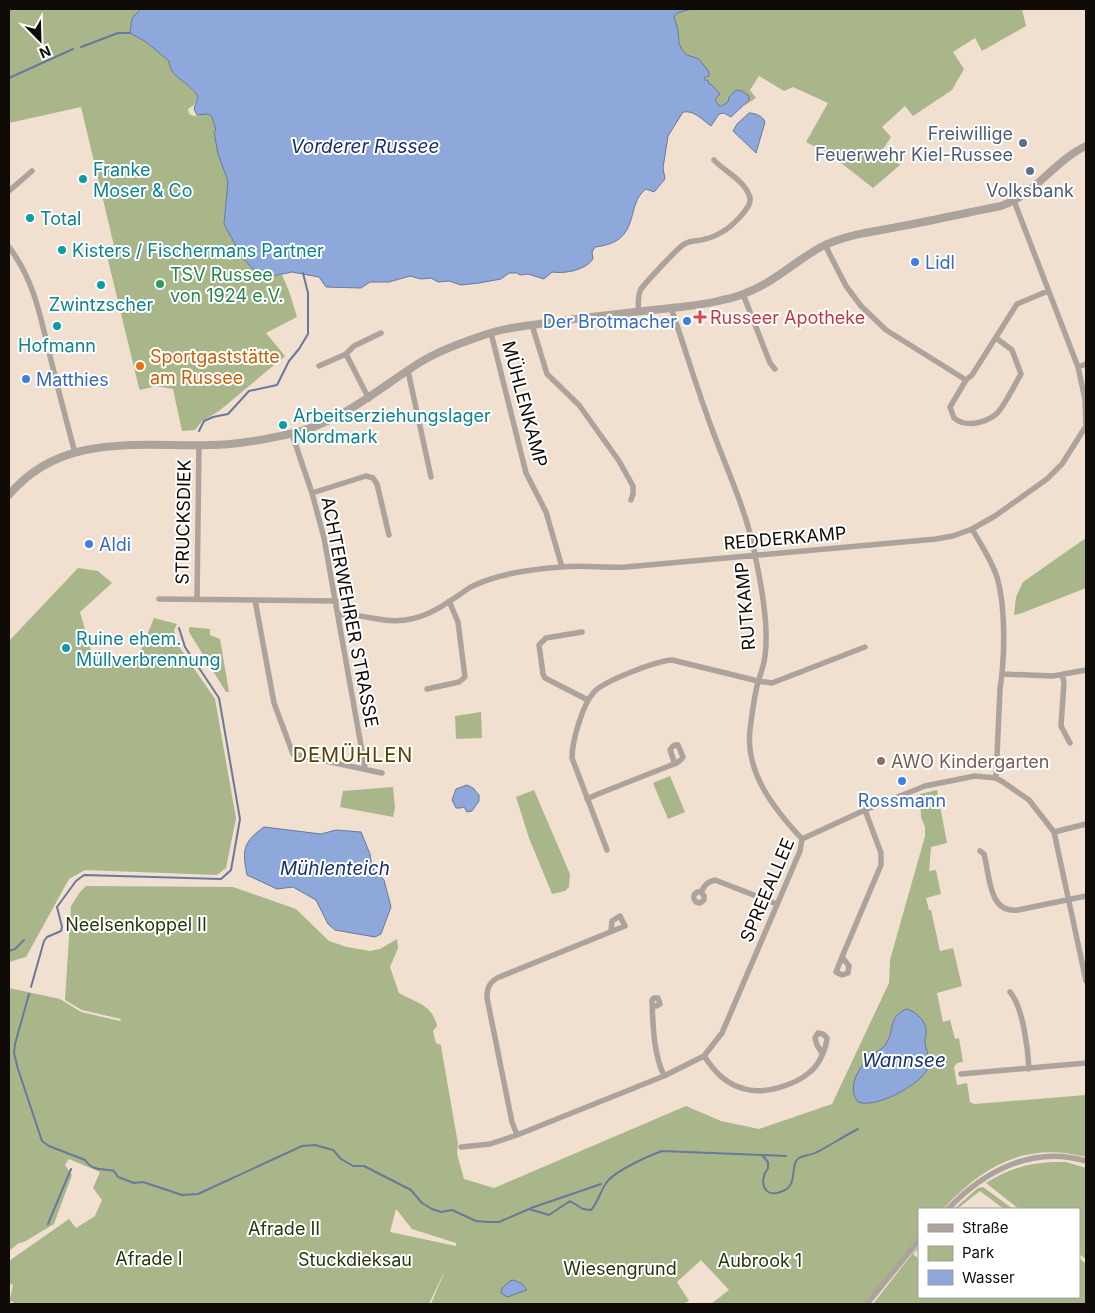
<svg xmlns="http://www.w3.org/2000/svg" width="1095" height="1313" font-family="Inter,sans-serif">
	<rect width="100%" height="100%" fill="#f1dfcf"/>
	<path fill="#a8b68a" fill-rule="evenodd" d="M9 9H141L132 18 130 33 146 42 170 61C170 79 191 82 198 97L194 105 188 109 189 114 194 116 208 114 212 117 216 130 214 132 219 154 228 181 224 224 273 276 282 275 289 291 297 317 266 333 285 356 219 411 202 421 195 430 182 431 173 389 156 386 140 390 139 388 108 260 115 250 81 107 9 123Z
		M691 9H1022L1026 26 982 51 975 38 953 52 964 69 952 90 913 116 905 106 882 127 891 137 883 149 884 152 900 165 873 188 831 155 806 142 828 103 793 87 784 91 759 76 750 90 756 98 744 106 749 100 728 102 721 106 718 105 715 99 720 94 704 80 709 72C702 64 695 61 687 55 677 48 677 28 674 17L677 13Z
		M1086 539V588L1022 613 1014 615 1016 597 1023 582 1083 540Z
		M78 568 98 571 112 583 80 612 92 654 134 667 154 618 177 624 174 630 180 648 215 699 236 818 226 868 217 875 85 870 69 879 26 957 9 962V641Z
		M189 627 210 629V635L220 639 229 692H226L189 632Z
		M481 712 482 738 456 739 455 716Z
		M670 776 685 812 668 819 653 783Z
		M393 787 395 808 393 817 340 807 343 791Z
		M534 790 570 874 569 887 565 891 552 894 529 838 516 797Z
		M937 790 947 843 931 847 929 871 936 870 941 894 926 898 929 910H931L940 951 953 948 962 986 937 993 943 1022 950 1020 955 1039 959 1038 963 1062 957 1063 954 1067 957 1085 967 1083 970 1102 974 1104 1086 1095V1157C1026 1141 983 1166 943 1209H919V1236L864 1304H711L729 1290 701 1260 677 1282 689 1301 683 1304H431L446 1268 429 1304H15L12 1301 9 1303 13 1285 9 1283V1261L69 1219 76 1228 95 1216 102 1200 93 1188 100 1172 69 1159 65 1165 72 1175 54 1224 24 1242 19 1243 9 1251V988L60 999 81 1012 120 1021 121 1019 82 1010 65 1000 71 906 80 892 86 886 233 887 296 909 329 941 347 947 370 951 380 949 397 939 398 948 390 967 399 993C416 1003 432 1004 437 1026L433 1031 436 1043 441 1045 442 1052 458 1144 457 1154 464 1179 494 1188 686 1106 721 1121 759 1129 832 1104 889 983 890 960 925 836V827L921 817 920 794ZM396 1209 412 1229 456 1243V1246L390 1232Z
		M1053 1162H1066L1086 1168V1259L1079 1254V1209H1019L986 1183C1008 1169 1028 1163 1053 1162Z
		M983 1187 1013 1209H1004L980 1191 957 1209H954L978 1188Z
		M919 1245V1248L913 1254 919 1259V1297H1079V1258L1086 1264V1302L1084 1304H873Z"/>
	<path fill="#8ea8db" stroke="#68799b" d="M141 9H691L677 13 674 17 678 30 679 43 682 50 687 55 699 59 709 72V76L705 77 704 80H708L709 84 712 85 720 94 715 99 718 105 721 106 728 102 729 97 736 90 742 91 749 96V100L731 117 724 113 719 114 711 126C702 120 695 110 683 112L668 136 663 168 665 179 654 192 646 189C624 205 643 242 595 247L592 252 593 259C586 270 565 274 552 272L544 279 528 274 520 275 517 273H509L501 279 479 283 461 285 449 281 438 282 431 278 421 279 410 276 389 282H370L361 288 326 287 319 277 292 272 273 276 255 271 242 257 224 224 228 181 218 154 214 132 216 130 212 117 208 114 197 115 194 109 198 97C191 82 170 79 169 61L146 42 130 33 132 18Z
		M749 113C755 113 763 116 765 122L756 153 733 131 737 124Z
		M467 785 473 788 479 795V801L472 811 467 812 464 807 460 808H456L452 800 456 789Z
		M264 827 321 834 336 830 361 832 370 854 372 867 384 880 391 907 381 934 375 937 335 930 328 924 316 900 293 887 277 889 247 875C242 850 243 842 264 827Z
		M906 1009C916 1011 928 1022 926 1034 926 1039 924 1036 925 1042 925 1050 932 1059 928 1068 921 1085 875 1109 858 1102 846 1088 859 1067 870 1057 874 1052 882 1050 885 1045 896 1031 886 1019 906 1009Z
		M513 1280 521 1283 527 1290 507 1297 501 1293 502 1288 510 1281Z"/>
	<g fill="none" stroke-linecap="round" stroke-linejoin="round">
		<path stroke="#68799b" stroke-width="2" d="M81 47 118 33H130
			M9 78 73 49
			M199 431 204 421 213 417 228 414 249 391 277 385 289 361 299 349 308 334V293L303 273
			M9 951 15 949 24 940
			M31 987 44 941 47 937 61 931 62 927 57 907 76 881 84 875 221 879 231 870 240 819 219 698 185 647 179 628
			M29 994 15 1044 14 1053 18 1069 42 1141 49 1146 85 1160C93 1172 103 1168 114 1171L118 1177 134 1183 143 1182 182 1195 198 1194 302 1146 315 1145 333 1150 341 1159 353 1166H364L411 1190 422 1203 432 1209 441 1212 452 1210 476 1221 488 1222H499L529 1209 549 1215 570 1201 583 1209 591 1210C599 1201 600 1191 607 1182 615 1171 648 1156 662 1151L762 1155 768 1162V1168C758 1181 764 1200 783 1191 799 1184 789 1165 799 1158 804 1155 812 1155 817 1152 831 1145 844 1136 858 1129
			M763 1155 786 1156
			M531 1208 601 1184
			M48 1224 71 1169"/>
		<path stroke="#aca39d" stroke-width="5.5" d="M9 191 32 171
			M825 245 846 286 861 306 886 330 966 380 972 375 1017 304 1048 291
			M9 247C36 283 41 321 52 364 59 393 67 423 75 453
			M743 294 770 363 775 369
			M671 308C685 348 697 389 712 429 727 470 747 512 755 555 761 583 769 628 765 656 764 665 761 673 758 682 754 697 752 714 750 730 745 773 775 810 802 839
			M638 312C639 305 637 295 641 289 647 281 675 251 683 245 691 239 697 242 705 239 710 238 717 235 722 232 730 228 752 208 750 198 746 181 725 172 714 160
			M532 325 547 374 579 405 619 461 633 486V494L631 500
			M491 333 526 473 546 512 562 567
			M346 354 369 399
			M319 366 346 354 354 346 381 333
			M1078 367 1086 364
			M408 371 431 477
			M966 380 950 407 954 418C966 428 984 423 995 415 1002 411 1016 382 1021 374L1012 350 996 338
			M292 434 312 493 324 538 365 768
			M312 493 366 476 373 478 377 484 389 535
			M972 529C980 543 990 558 996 574 1006 604 1005 657 1000 689L996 778
			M159 599 336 601
			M197 600 199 445
			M255 600 274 703 293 754 382 773
			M339 615C363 613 386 625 411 619 430 615 446 604 462 593 466 590 470 587 475 585 501 573 533 569 561 567 583 565 605 568 626 567L936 539 953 536 972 529 995 516 1047 479 1062 464 1086 426 1085 399 1078 367 1014 201
			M582 632 546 638 539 645 543 674 545 678 588 700
			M1002 674 1053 676 1086 670
			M1062 675 1064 682 1061 726 1070 743
			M427 689 459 682 465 677 458 622 449 601
			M587 799 598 794 669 766C674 764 680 763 683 757L678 745C674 744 672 747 670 750L675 764
			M1054 832 1086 824
			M802 839 865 810 925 786 975 776 996 778 1003 782 1029 800 1054 832 1086 981
			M607 850 572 758C572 742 582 705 594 692 604 681 656 661 672 660L758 681 772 683 865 647
			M980 851 984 854C990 875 988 914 1018 910L1086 896
			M701 892H697L694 895V899L696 902 700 903 704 900V896L701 892C705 885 707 882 715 880L777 904
			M842 957 849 966 848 973 842 975 836 972 842 957 881 865V853L865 810
			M1010 992C1023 1007 1028 1049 1029 1069
			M653 1006H656L660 1004 658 998H654L652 1000C653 1025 653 1051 664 1076
			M704 1056C715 1072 725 1084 745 1089 764 1095 795 1085 810 1072 819 1065 826 1049 827 1038L823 1034 818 1033 815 1038 817 1045 822 1053
			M961 1074 1086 1063
			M517 1135 512 1122 487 998C487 988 489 983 497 978L625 926 620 916 612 921 611 931
			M461 1147 490 1144 517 1135 664 1076 704 1056 722 1033 800 851 802 839
			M948 1209C984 1171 1033 1145 1086 1161
			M867 1304 919 1240"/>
		<path stroke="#aca39d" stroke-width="8" d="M9 495C61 432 140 447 211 445 236 445 260 440 285 435 338 425 375 391 419 363 440 350 464 342 487 334 504 328 522 326 539 324 583 317 627 313 671 308 687 306 703 305 718 301 735 298 753 291 768 282 787 271 804 255 825 245 852 233 879 231 908 225 939 219 970 212 1001 206 1036 194 1054 161 1086 146"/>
	</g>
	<g fill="#5c6f8a" stroke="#fff" stroke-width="2">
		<circle cx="1023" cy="143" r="5"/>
		<circle cx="1030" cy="171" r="5"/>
	</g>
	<g fill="#0f9aa8" stroke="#fff" stroke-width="2">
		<circle cx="83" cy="179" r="5"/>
		<circle cx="30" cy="218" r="5"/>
		<circle cx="62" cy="250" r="5"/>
		<circle cx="101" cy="285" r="5"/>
		<circle cx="57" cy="326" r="5"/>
		<circle cx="283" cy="425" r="5"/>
		<circle cx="66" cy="648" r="5"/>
	</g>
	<g fill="#3f7fe0" stroke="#fff" stroke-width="2">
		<circle cx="915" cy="262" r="5"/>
		<circle cx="687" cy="321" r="5"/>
		<circle cx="26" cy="379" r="5"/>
		<circle cx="89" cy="544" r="5"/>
		<circle cx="902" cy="781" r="5"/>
	</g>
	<circle fill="#2e9e5b" stroke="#fff" stroke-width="2" cx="160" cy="284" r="5"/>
	<path fill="#e0444e" stroke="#fff" stroke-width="2" d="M697.5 309.5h5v5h5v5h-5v5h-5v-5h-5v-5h5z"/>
	<circle fill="#e8710a" stroke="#fff" stroke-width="2" cx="140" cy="366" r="5"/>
	<circle fill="#8d6e63" stroke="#fff" stroke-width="2" cx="881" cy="761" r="5"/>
	<g text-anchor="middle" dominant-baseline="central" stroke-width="4" stroke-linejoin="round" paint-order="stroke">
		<g font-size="18" fill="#4e5e75" stroke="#fff" text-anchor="end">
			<text x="1013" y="133">Freiwillige<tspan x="1013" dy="21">Feuerwehr Kiel-Russee</tspan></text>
			<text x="1030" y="190" text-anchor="middle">Volksbank</text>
		</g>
		<g font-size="18" fill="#0d838f" stroke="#fff" text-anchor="start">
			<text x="93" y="169">Franke<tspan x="93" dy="21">Moser &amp; Co</tspan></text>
			<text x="40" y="218">Total</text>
			<text x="72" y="250">Kisters / Fischermans Partner</text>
			<text x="101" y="304" text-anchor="middle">Zwintzscher</text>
			<text x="57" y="345" text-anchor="middle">Hofmann</text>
			<text x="293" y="415">Arbeitserziehungslager<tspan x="293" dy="21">Nordmark</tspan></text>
			<text x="76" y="638">Ruine ehem.<tspan x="76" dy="21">Müllverbrennung</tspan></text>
		</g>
		<g font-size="18" fill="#366cbe" stroke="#fff" text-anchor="start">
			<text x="925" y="262">Lidl</text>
			<text x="677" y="321" text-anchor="end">Der Brotmacher</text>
			<text x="36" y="379">Matthies</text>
			<text x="99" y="544">Aldi</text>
			<text x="902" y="800" text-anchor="middle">Rossmann</text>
		</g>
		<g font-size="18" fill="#27864d" stroke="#fff" text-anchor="start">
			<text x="170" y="274">TSV Russee<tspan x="170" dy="21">von 1924 e.V.</tspan></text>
		</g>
		<g font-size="18" fill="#be3a42" stroke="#fff" text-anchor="start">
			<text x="710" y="317">Russeer Apotheke</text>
		</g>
		<g font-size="18" fill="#c56008" stroke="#fff" text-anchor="start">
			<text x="150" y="356">Sportgaststätte<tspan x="150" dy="21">am Russee</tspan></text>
		</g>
		<g font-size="18" fill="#110b07" stroke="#fff">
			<text transform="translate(525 404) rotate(75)">MÜHLENKAMP</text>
			<text transform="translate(183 522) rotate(-89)">STRUCKSDIEK</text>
			<text transform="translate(785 538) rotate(-5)">REDDERKAMP</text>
			<text transform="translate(745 606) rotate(-95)">RUTKAMP</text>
			<text transform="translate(350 612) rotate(79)">ACHTERWEHRER STRASSE</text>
			<text transform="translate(767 890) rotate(-67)">SPREEALLEE</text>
		</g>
		<g font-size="18" fill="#785e54" stroke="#fff" text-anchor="start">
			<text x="891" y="761">AWO Kindergarten</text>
		</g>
		<g font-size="18" fill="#2b350a" stroke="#fff">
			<text x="136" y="924">Neelsenkoppel II</text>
			<text x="284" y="1228">Afrade II</text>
			<text x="149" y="1258">Afrade I</text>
			<text x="355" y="1259">Stuckdieksau</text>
			<text x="760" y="1260">Aubrook 1</text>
			<text x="620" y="1268">Wiesengrund</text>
		</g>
		<g font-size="19" font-style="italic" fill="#17326e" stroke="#fff">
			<text x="365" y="146">Vorderer Russee</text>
			<text x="335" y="868">Mühlenteich</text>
			<text x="904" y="1060">Wannsee</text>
		</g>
		<g font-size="20" letter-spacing="1" fill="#554401" stroke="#fff">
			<text x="353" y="755">DEMÜHLEN</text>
		</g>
	</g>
	<rect width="1095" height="1313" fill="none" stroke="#110b07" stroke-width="20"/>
	<rect x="918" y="1208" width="162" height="90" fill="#ffffff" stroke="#a09d9c"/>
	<rect x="928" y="1224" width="25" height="8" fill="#aca39d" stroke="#a09d9c"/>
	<text x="962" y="1233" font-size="15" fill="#110b07">Straße</text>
	<rect x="928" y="1246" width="25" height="15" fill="#a8b68a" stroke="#a09d9c"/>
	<text x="962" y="1258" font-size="15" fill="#110b07">Park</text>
	<rect x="928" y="1270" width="25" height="15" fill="#8ea8db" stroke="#a09d9c"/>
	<text x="962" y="1283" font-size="15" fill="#110b07">Wasser</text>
	<g transform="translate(40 40) rotate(157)" stroke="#ffffff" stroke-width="4" paint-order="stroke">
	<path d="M0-4L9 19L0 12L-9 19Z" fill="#110b07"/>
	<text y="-8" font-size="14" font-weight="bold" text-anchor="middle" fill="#110b07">N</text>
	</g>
</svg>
